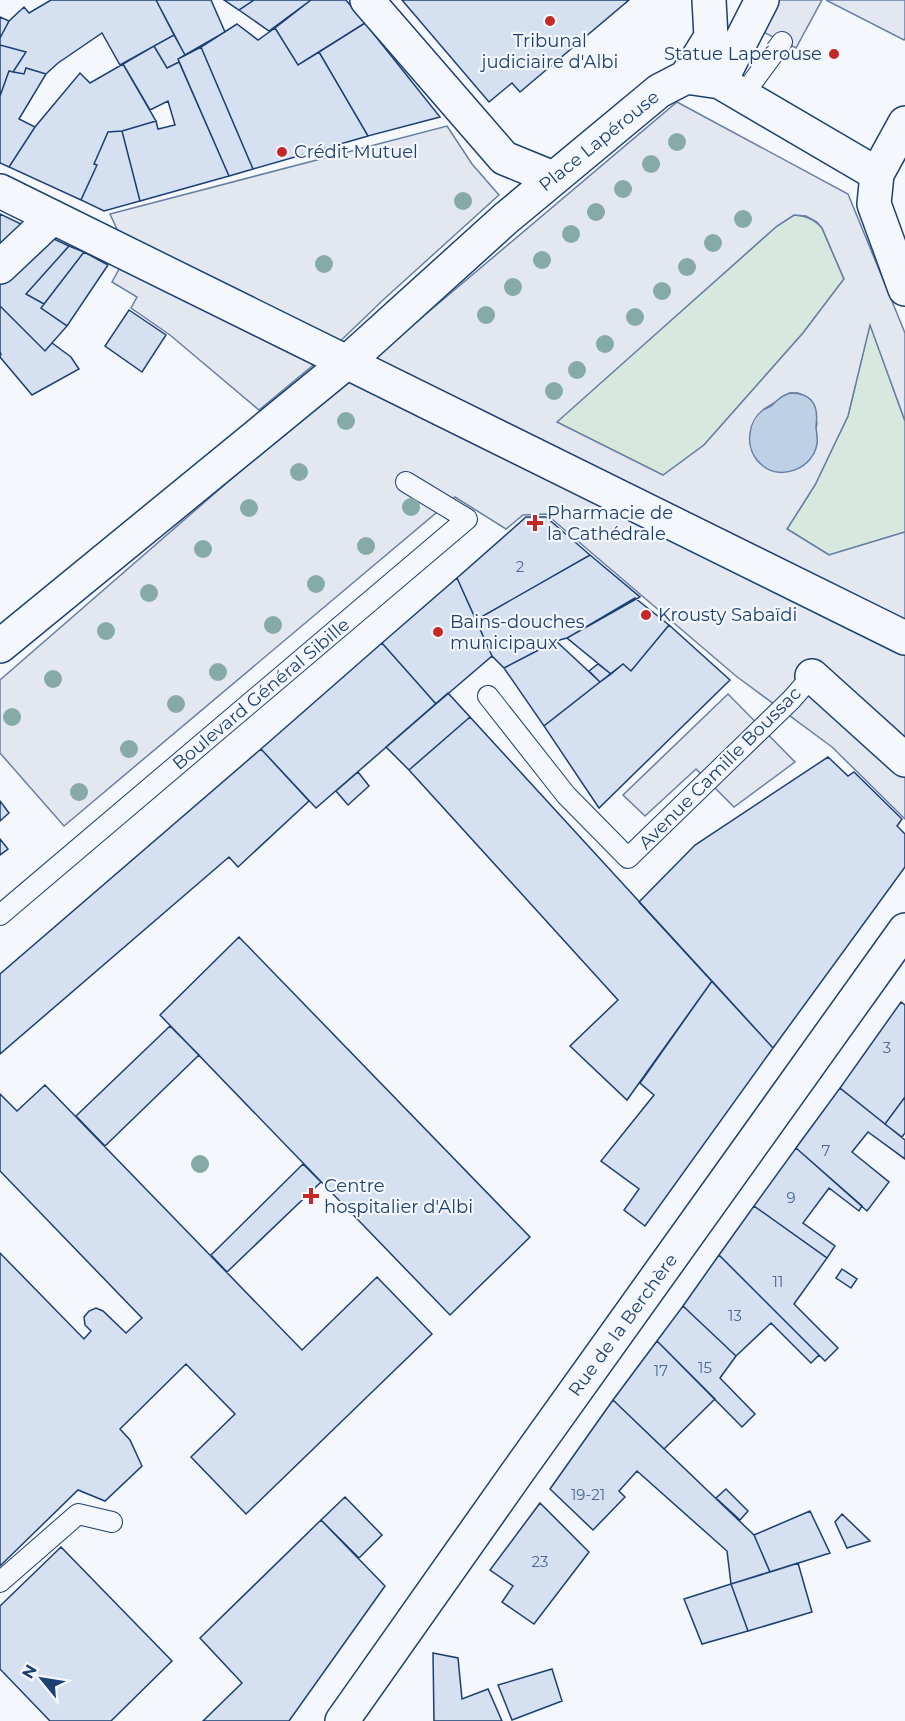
<svg xmlns="http://www.w3.org/2000/svg" width="905" height="1721" font-family="Montserrat,sans-serif">
	<rect width="100%" height="100%" fill="#f4f7fb"/>
	<path fill="#d7e8df" stroke="#687fa3" stroke-width="1.5" d="M794 215C806 216 814 219 822 228L844 279 803 333 704 445 663 476 556 422 777 226Z
		M870 324 905 421V532L829 555 787 529 815 485 848 416Z"/>
	<path fill="#e3e8f0" stroke="#687fa3" stroke-width="1.5" fill-rule="evenodd" d="M777 0H822L796 48 761 31Z
		M826 0H905V38L904 40Z
		M677 102 848 194 905 333V421L870 325 848 416 815 485 787 529 829 555 905 532V819L832 747 736 676 546 514 523 515 506 529 455 497 64 826 0 753V680L314 407 362 368ZM794 215 806 216 817 222 822 228 844 279 803 333 704 445 663 475 557 422 777 226ZM790 393H798L805 396 811 400 817 424 816 428 817 443 814 453 764 409Z
		M447 126 472 164 499 195 383 300 329 352 259 410 170 335 131 308 137 297 112 282 128 253 110 214Z
		M728 694 795 762 734 807 696 769 645 816 623 795Z"/>
	<path fill="#bed0e5" stroke="#687fa3" stroke-width="1.5" d="M790 393C812 393 819 405 816 426 816 431 818 438 817 444 813 468 782 481 763 466 753 458 748 446 750 433 751 424 756 415 763 410 765 408 769 408 771 406 778 400 780 396 790 393Z"/>
	<path fill="#d5e0f0" stroke="#1d3f73" stroke-width="1.5" d="M51 0H156L174 35 120 65 102 33 58 63 46 74 26 68 24 74 13 72 26 52 0 45V38L9 21 24 7 29 13Z
		M156 0H211L225 32 185 55Z
		M224 0H254L239 10Z
		M254 0H311L269 31 239 10Z
		M311 0H346L365 23 298 65 275 28Z
		M402 0H629L520 92 512 83 489 102Z
		M0 17 9 21 0 38Z
		M365 23 440 117 368 136 319 52Z
		M237 24 258 40 275 28 298 65 319 52 368 136 253 169 201 47Z
		M174 35 185 55 178 59 179 62 167 68 154 46Z
		M0 45 26 52 13 72 9 71 0 96Z
		M154 46 167 68 179 62 229 176 140 201 122 131 156 121 158 129 175 125 168 101 150 110 123 64Z
		M201 47 253 169 229 176 178 59Z
		M123 64 156 121 122 131 108 132 94 164 97 165 81 200 9 167 35 127 80 73 90 83Z
		M26 68 46 74 19 119 35 127 9 167 0 163V96L9 71 24 74Z
		M122 131 140 201 104 211 81 200 97 165 94 164 108 132Z
		M0 214 21 224 23 227 0 252Z
		M54 239 69 246 26 294 44 304 41 308 67 326 45 351 0 306V284Z
		M69 246 84 252 44 304 26 294Z
		M84 252 108 265 67 326 41 308Z
		M0 306 45 351 52 343 71 357 79 369 32 395 0 357 1 354 0 352Z
		M129 310 166 335 142 372 105 346Z
		M526 517H546L590 555 476 620 457 578Z
		M590 555 640 597 567 638 556 641 504 668 492 656 476 620Z
		M457 578 492 656 436 704 382 643Z
		M635 598 669 625 631 671 623 664 611 674 567 638Z
		M669 625 730 680 599 808 544 726 623 664 631 671Z
		M556 641 600 682 544 726 504 668Z
		M382 643 436 704 316 808 261 749Z
		M598 664 611 674 600 682 589 671Z
		M448 693 470 717 409 770 386 747Z
		M470 717 712 981 627 1100 570 1046 618 1000 409 770Z
		M261 749 309 801 238 867 229 857 0 1054V974Z
		M828 757 848 776 854 772 902 819 897 826 905 834V867L773 1048 639 902 695 845Z
		M358 772 369 786 348 805 336 791Z
		M0 801 9 813 0 821Z
		M0 839 8 849 0 855Z
		M239 937 530 1237 450 1315 160 1015Z
		M712 981 773 1048 645 1226 624 1210 639 1189 601 1161 654 1095 640 1083Z
		M901 1002 905 1005V1097L885 1124 840 1088Z
		M170 1026 199 1055 105 1146 76 1116Z
		M45 1085 302 1350 377 1277 432 1334 246 1514 191 1457 235 1414 186 1364 120 1429 130 1440 142 1466 105 1501 78 1490 0 1566V1253L84 1339 91 1331 85 1325 84 1317 89 1311 96 1308 103 1311 126 1333 142 1318 0 1171V1094L17 1111Z
		M840 1088 905 1140V1159L868 1132 852 1152 889 1182 867 1211 796 1148Z
		M905 1097V1133L902 1137 885 1124Z
		M796 1148 862 1206 859 1211 829 1188 803 1223 835 1246 827 1258 754 1206Z
		M303 1164 321 1182 227 1272 211 1255Z
		M754 1206 827 1258 794 1304 838 1348 825 1361 719 1255Z
		M719 1255 819 1355 811 1363 771 1323 736 1356 683 1306Z
		M842 1269 857 1279 851 1288 836 1278Z
		M683 1306 736 1356 720 1378 755 1414 742 1427 657 1341Z
		M657 1341 715 1399 664 1449 613 1400Z
		M613 1400 754 1535 770 1572 731 1584 727 1551 637 1471 619 1491 625 1497 593 1530 550 1489Z
		M726 1489 748 1511 740 1520 716 1498Z
		M345 1497 382 1535 359 1558 321 1520Z
		M540 1503 589 1552 534 1624 502 1602 513 1586 490 1570Z
		M810 1511 830 1553 770 1572 754 1535Z
		M842 1514 870 1541 847 1548 835 1522Z
		M321 1520 385 1586 289 1721H203L242 1683 200 1638Z
		M61 1547 172 1661 111 1721H50L0 1669V1606Z
		M798 1563 812 1612 748 1631 731 1584Z
		M731 1584 748 1631 702 1644 684 1599Z
		M433 1653 458 1658 462 1699 488 1689 502 1721H434Z
		M552 1669 562 1701 512 1720 498 1685Z"/>
	<g fill="none" stroke-linecap="round" stroke-linejoin="round">
		<g stroke="#1d3f73" stroke-width="22">
			<path id="lane" d="M743 95 782 42
				M488 696 566 795 628 858 792 699 812 676
				M0 915 467 519 406 482
				M0 1582 78 1514 112 1522"/>
		</g>
		<g stroke="#1d3f73" stroke-width="36">
			<path id="street" d="M367 0 504 158 553 178
				M686 77 711 37 709 0
				M720 82 762 0
				M0 191 905 638
				M0 267 53 217
				M0 646 347 362 505 219 659 91 686 77 720 82 877 174
				M812 676 905 760
				M342 1721 514 1477 905 930"/>
		</g>
		<g stroke="#1d3f73" stroke-width="36">
			<path id="secondary" d="M905 123 877 174 874 204 905 289"/>
		</g>
		<use href="#lane" stroke="#f4f7fb" stroke-width="20"/>
		<use href="#street" stroke="#f4f7fb" stroke-width="33"/>
		<use href="#secondary" stroke="#f4f7fb" stroke-width="33"/>
	</g>
	<g fill="#86aba6">
		<circle cx="677" cy="142" r="9"/>
		<circle cx="651" cy="164" r="9"/>
		<circle cx="623" cy="189" r="9"/>
		<circle cx="463" cy="201" r="9"/>
		<circle cx="596" cy="212" r="9"/>
		<circle cx="743" cy="219" r="9"/>
		<circle cx="571" cy="234" r="9"/>
		<circle cx="713" cy="243" r="9"/>
		<circle cx="542" cy="260" r="9"/>
		<circle cx="324" cy="264" r="9"/>
		<circle cx="687" cy="267" r="9"/>
		<circle cx="513" cy="287" r="9"/>
		<circle cx="662" cy="291" r="9"/>
		<circle cx="486" cy="315" r="9"/>
		<circle cx="635" cy="317" r="9"/>
		<circle cx="605" cy="344" r="9"/>
		<circle cx="577" cy="370" r="9"/>
		<circle cx="554" cy="391" r="9"/>
		<circle cx="346" cy="421" r="9"/>
		<circle cx="299" cy="472" r="9"/>
		<circle cx="411" cy="507" r="9"/>
		<circle cx="249" cy="508" r="9"/>
		<circle cx="366" cy="546" r="9"/>
		<circle cx="203" cy="549" r="9"/>
		<circle cx="316" cy="584" r="9"/>
		<circle cx="149" cy="593" r="9"/>
		<circle cx="273" cy="625" r="9"/>
		<circle cx="106" cy="631" r="9"/>
		<circle cx="218" cy="672" r="9"/>
		<circle cx="53" cy="679" r="9"/>
		<circle cx="176" cy="704" r="9"/>
		<circle cx="12" cy="717" r="9"/>
		<circle cx="129" cy="749" r="9"/>
		<circle cx="79" cy="792" r="9"/>
		<circle cx="200" cy="1164" r="9"/>
	</g>
	<g fill="#c62828" stroke="#f4f7fb" stroke-width="2">
		<circle cx="550" cy="21" r="6"/>
		<circle cx="834" cy="54" r="6"/>
		<circle cx="282" cy="152" r="6"/>
		<path d="M532 514h6v6h6v6h-6v6h-6v-6h-6v-6h6z"/>
		<circle cx="646" cy="615" r="6"/>
		<circle cx="438" cy="632" r="6"/>
		<path d="M308 1187h6v6h6v6h-6v6h-6v-6h-6v-6h6z"/>
	</g>
	<g text-anchor="middle" dominant-baseline="central" stroke-width="4.5" stroke-linejoin="round" paint-order="stroke">
		<g font-size="15" fill="#4b6792">
			<text x="520" y="566">2</text>
			<text x="887" y="1047">3</text>
			<text x="826" y="1150">7</text>
			<text x="791" y="1197">9</text>
			<text x="778" y="1281">11</text>
			<text x="735" y="1315">13</text>
			<text x="705" y="1367">15</text>
			<text x="661" y="1370">17</text>
			<text x="588" y="1494">19-21</text>
			<text x="540" y="1561">23</text>
		</g>
		<g font-size="18" fill="#1d3f73" stroke="#f4f7fb" text-anchor="start">
			<text x="550" y="41" text-anchor="middle">Tribunal<tspan x="550" dy="21">judiciaire d'Albi</tspan></text>
			<text x="822" y="54" text-anchor="end">Statue Lapérouse</text>
			<text x="294" y="152">Crédit Mutuel</text>
			<text x="547" y="513">Pharmacie de<tspan x="547" dy="21">la Cathédrale</tspan></text>
			<text x="658" y="615">Krousty Sabaïdi</text>
			<text x="450" y="622">Bains-douches<tspan x="450" dy="21">municipaux</tspan></text>
			<text x="324" y="1186">Centre<tspan x="324" dy="21">hospitalier d'Albi</tspan></text>
		</g>
		<g font-size="18" fill="#1d3f73" stroke="#f4f7fb">
			<text transform="translate(599 141) rotate(-39)">Place Lapérouse</text>
			<text transform="translate(261 694) rotate(-40)">Boulevard Général Sibille</text>
			<text transform="translate(720 768) rotate(-45)">Avenue Camille Boussac</text>
			<text transform="translate(623 1325) rotate(-54)">Rue de la Berchère</text>
		</g>
	</g>
	<g transform="translate(42 1679) rotate(300)" stroke="#f4f7fb" stroke-width="4.5" paint-order="stroke">
	<path d="M0-4.5L10 22L0 15L-10 22Z" fill="#1d3f73"/>
	<text y="-9" font-size="16" font-weight="bold" text-anchor="middle" fill="#1d3f73">N</text>
	</g>
</svg>
